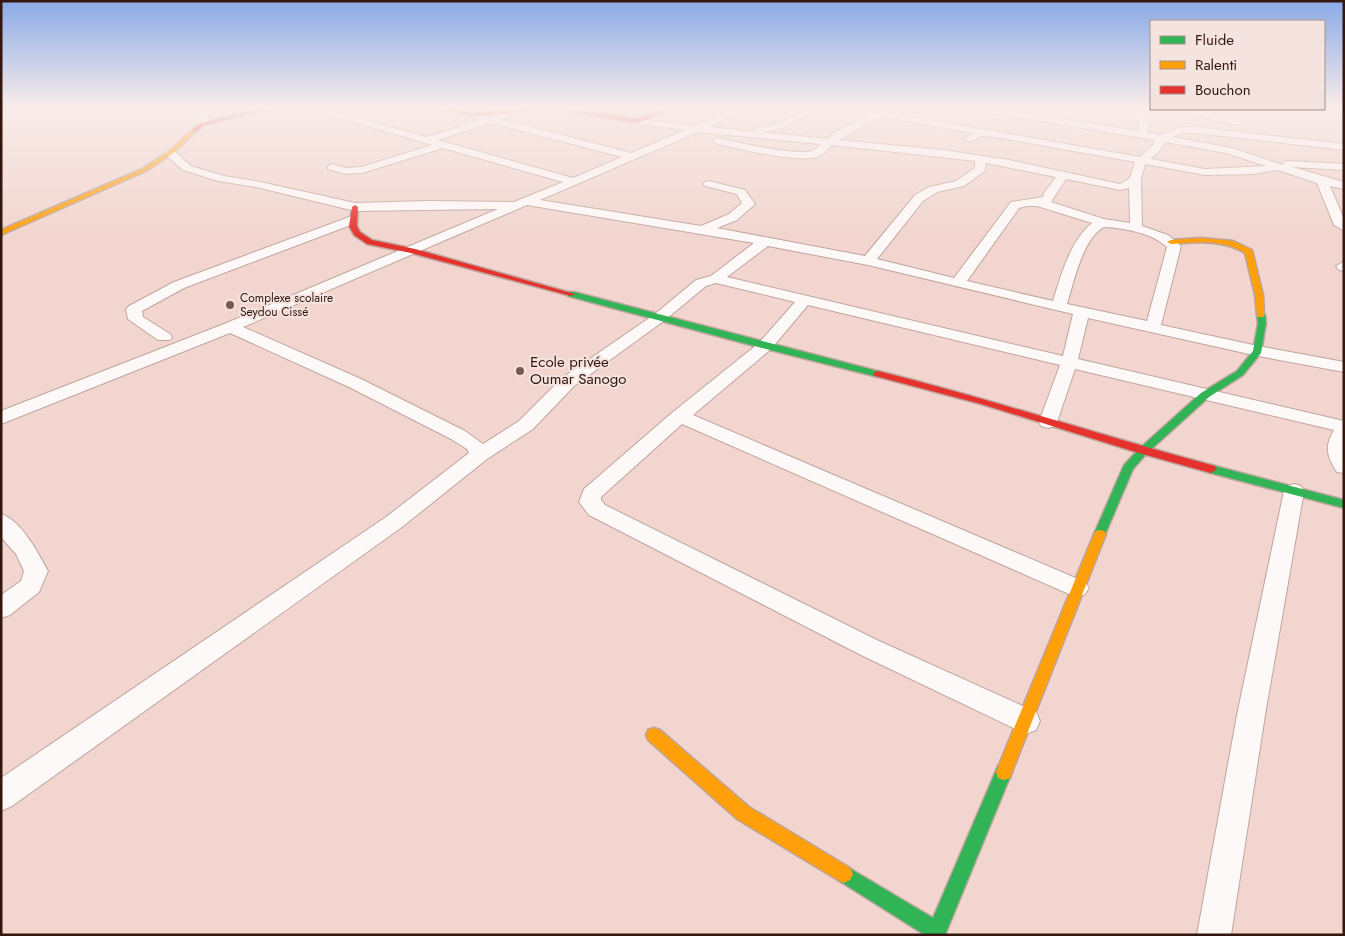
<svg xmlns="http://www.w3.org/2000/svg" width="1345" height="936" font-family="Jost,sans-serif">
	<rect width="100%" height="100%" fill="#f1d5ce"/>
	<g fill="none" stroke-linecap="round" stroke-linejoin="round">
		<g stroke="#bfa59e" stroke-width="2">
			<path id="street" d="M203 108H212L207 124 202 127 197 124Z
				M306 108H320L427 137 480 120 469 117V113L490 117 518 108H530L529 110 501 119 631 153 685 130 638 124 635 123V119L696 126 735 108H747L709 127 755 132 756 128 774 125 808 108H818L780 129 762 132 828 139 834 133 870 114 847 111 843 108H863L1140 157 1153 145 1155 140 979 111 974 108H994L1138 131 1139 122 1134 115 1112 108C1129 106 1138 108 1149 122L1147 132 1160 135 1181 127H1196L1344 144V150L1196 133H1182L1172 137 1232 148 1283 165 1284 162 1288 161 1344 164V170L1292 167 1344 182V189L1330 186 1344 219V231L1334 225 1317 183 1278 170 1254 174 1205 175 1145 164 1141 179 1142 226 1168 235 1181 246 1161 325 1258 346 1344 362V372L1258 356 1088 318 1078 359 1344 421V473L1337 472C1327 457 1324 446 1334 430L1075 369 1057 422 1055 426 1048 428 1041 426 1039 422 1060 365 808 305 771 349 693 415 1085 582 1089 588 1085 594 1077 597 1069 594 682 424 601 497V500L605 505 879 641 1036 712 1040 721 1036 730 1026 734 861 655 589 515 579 502 584 489 673 412 759 343 795 302 716 283 706 286 665 320 574 386 533 429 487 459 402 527 12 806 1 811V778L386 517 469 453 467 449 451 439 349 387 230 333 1 424V411L224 324 498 209 355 211 256 187 218 181 183 170 166 155 165 153 166 151H174L191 166 224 176 256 181 355 203 429 201 514 202 563 182 443 148 362 173 346 174 328 169 327 167 332 164 346 168 361 167 432 145ZM881 116 973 133 964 139 969 142 982 136 1001 138 1135 162 1130 178 1120 184 1009 160 943 150 839 140ZM491 123 622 157 573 178 438 140ZM698 132 821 144C818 147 815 150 812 151 796 156 736 142 717 138L712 141 717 144C741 149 795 163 817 157 823 155 828 149 832 145L975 161V168L956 181 929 187 915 195 865 256 717 228 737 220 755 204 745 190 709 181 705 182 703 184 705 186 737 194 742 203 729 214 701 226 540 200ZM1165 142 1226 153 1266 166 1205 169 1151 159 1162 148ZM986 163 1056 177 1044 193 1043 197 1011 202 954 278 877 259 923 201 937 192 964 186 985 171ZM1066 179 1120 190 1129 188 1130 223 1104 219 1051 202ZM527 205 754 243 711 276 696 280 655 314 562 378 519 421 483 444 465 431 361 379 243 327ZM1027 206H1037L1092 223C1070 241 1061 275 1053 301L967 281 1019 208ZM1104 227C1124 228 1152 233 1167 247L1147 321 1067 304C1074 281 1083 238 1104 227ZM768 246 868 265 1073 314 1063 356 727 277Z
				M1331 108H1344V115Z
				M1171 109H1188L1238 119 1243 122 1238 125 1176 112Z
				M352 216 358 220 356 223 184 288 142 311 143 317 170 334 172 337 170 340H158L128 319 126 309 129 306 174 282Z
				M1343 262H1344V271L1339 270 1336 266Z
				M1294 484 1301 486 1304 491 1265 715 1231 935H1197L1237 715 1284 491 1287 486Z
				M1 514C22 521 38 553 48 571L39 592 10 615 1 618V595L21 581 24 571 16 554 1 537Z"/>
		</g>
		<g stroke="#bfa59e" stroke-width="3">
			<path id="fast" d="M568 292H574L881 372 883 374 878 377 762 348 568 296Z
				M1261 312 1265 315 1266 323 1261 353 1243 375 1209 397 1147 453 1133 469 1104 537H1096L1094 534 1124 465 1139 449 1201 393 1237 371 1253 351 1258 323 1257 315Z
				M1211 465 1344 500V508L1207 472 1205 469Z
				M1004 764 1010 766 1012 772 945 935H925L838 880 835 874 838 868 844 865 933 918 998 766Z"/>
		</g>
		<g stroke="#bfa59e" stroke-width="3">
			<path id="slow" d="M192 130 197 131 172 154 146 171 1 235V230L142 169 168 152Z
				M1201 238 1233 241 1252 250 1263 295 1264 317H1258L1257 315 1255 295 1245 253C1222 239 1197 242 1171 244L1167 242 1171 240Z
				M1100 530 1104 531 1106 534 1012 772 1010 778 1004 780 998 778 996 772 1094 534 1096 531Z
				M654 728 660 730 749 807 850 868 853 874 850 880 844 883 838 880 737 819 648 740 646 735 648 730Z"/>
		</g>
		<g stroke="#bfa59e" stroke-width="3">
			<path id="jam" d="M266 108H274L204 125 196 132 191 131 200 123Z
				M439 108H447L472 113 529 108H563L637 119 665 108H672L638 123 562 111H531L472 117Z
				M355 205 358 207 357 226 360 232 372 240 415 249 575 294 571 296 411 253 367 244 354 235 349 226 352 207Z
				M878 371C991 399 1102 436 1215 466L1217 469 1211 473 1139 453 981 404 875 376 873 374 875 372Z"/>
		</g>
		<use href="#street" fill="#fdf9f8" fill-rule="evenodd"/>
		<use href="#fast" fill="#30b455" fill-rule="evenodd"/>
		<use href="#slow" fill="#ff9f0a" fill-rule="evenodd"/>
		<use href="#jam" fill="#e5322d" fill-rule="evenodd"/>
	</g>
	<linearGradient id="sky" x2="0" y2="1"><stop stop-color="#89aae8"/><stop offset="0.45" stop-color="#f9ece9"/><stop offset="1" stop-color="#f9ece9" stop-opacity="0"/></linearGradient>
	<rect width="1345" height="239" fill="url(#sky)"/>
	<g fill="#765951" stroke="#f4e3df" stroke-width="2">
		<circle cx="230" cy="305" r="5"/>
		<circle cx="520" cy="371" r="5"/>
	</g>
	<g text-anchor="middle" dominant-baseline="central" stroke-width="4" stroke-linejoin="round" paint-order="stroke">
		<g font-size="12" fill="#33160e" stroke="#f4e3df" text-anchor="start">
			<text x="240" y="298">Complexe scolaire<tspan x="240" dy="14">Seydou Cissé</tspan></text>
		</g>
		<g font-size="15" fill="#33160e" stroke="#f4e3df" text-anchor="start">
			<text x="530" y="362">Ecole privée<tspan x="530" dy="17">Oumar Sanogo</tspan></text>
		</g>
	</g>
	<rect width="1345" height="936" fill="none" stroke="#33160e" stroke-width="5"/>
	<rect x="1150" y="20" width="175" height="90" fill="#f4e3df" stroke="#a7918b"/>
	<rect x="1160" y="36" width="25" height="8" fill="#30b455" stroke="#a7918b"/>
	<text x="1195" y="45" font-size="15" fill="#33160e">Fluide</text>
	<rect x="1160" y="61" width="25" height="8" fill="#ff9f0a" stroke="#a7918b"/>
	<text x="1195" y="70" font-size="15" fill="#33160e">Ralenti</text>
	<rect x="1160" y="86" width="25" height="8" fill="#e5322d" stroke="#a7918b"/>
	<text x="1195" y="95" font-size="15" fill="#33160e">Bouchon</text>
</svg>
